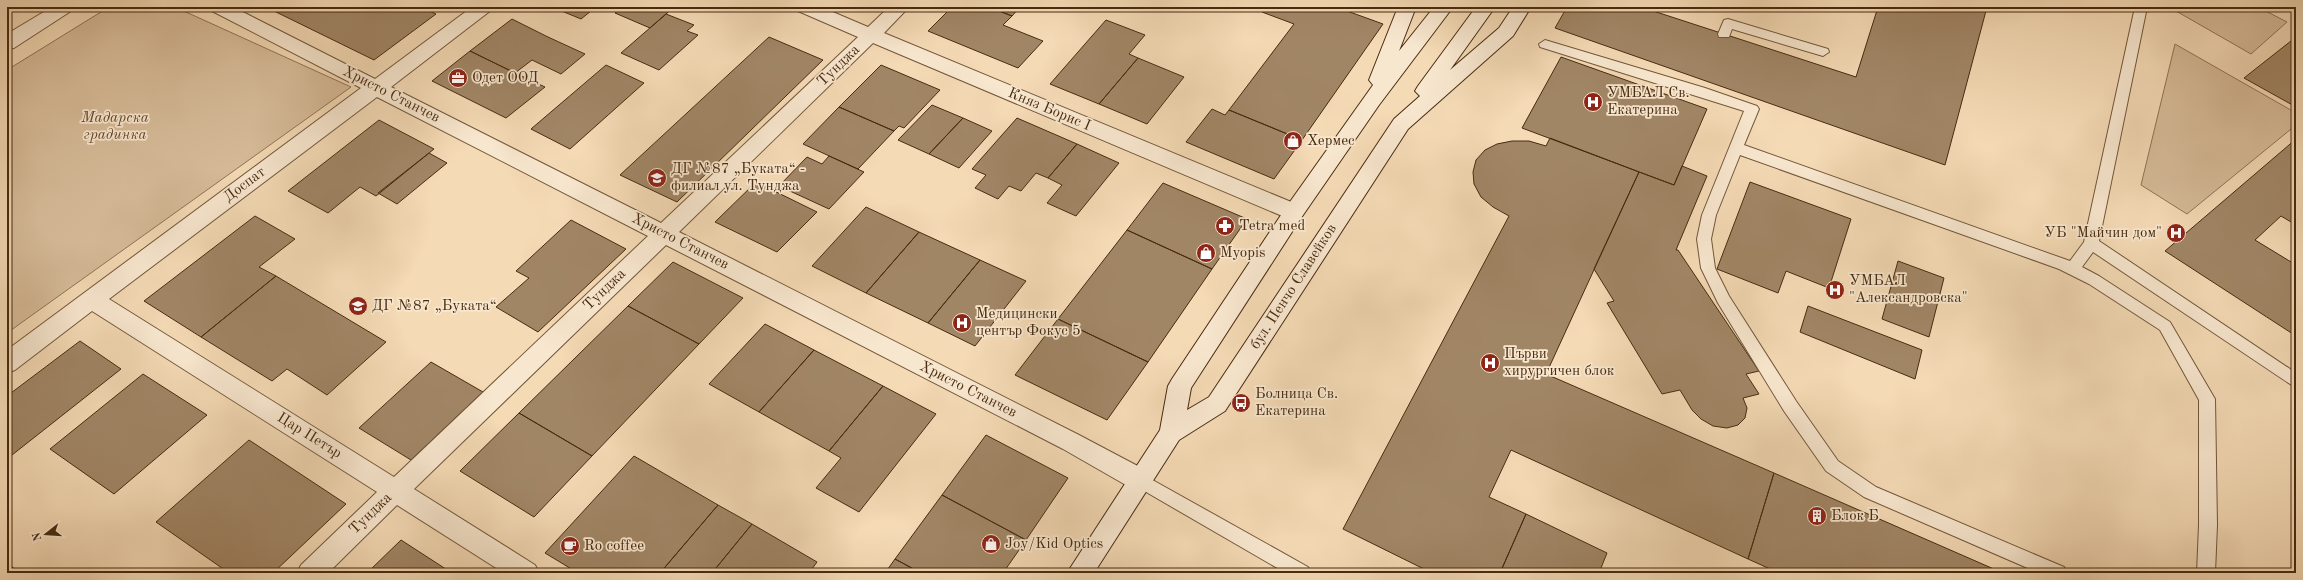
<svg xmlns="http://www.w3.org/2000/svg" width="2303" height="580" font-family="'Old Standard TT',serif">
	<rect width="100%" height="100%" fill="#f4dab5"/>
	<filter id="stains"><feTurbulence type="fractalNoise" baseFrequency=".005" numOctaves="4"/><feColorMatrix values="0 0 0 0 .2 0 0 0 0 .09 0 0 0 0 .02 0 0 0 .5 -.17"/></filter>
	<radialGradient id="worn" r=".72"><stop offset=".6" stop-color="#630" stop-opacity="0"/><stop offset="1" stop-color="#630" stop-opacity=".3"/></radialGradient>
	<path fill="#d7bc99" stroke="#907454" d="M109 7H175L351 87 7 333V70Z
		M2176 7H2258L2287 22 2251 54 2176 11Z
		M2175 44 2296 113V125L2187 214 2141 185Z"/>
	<path fill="#a18666" stroke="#482b10" d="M280 7H420L436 14 374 60 274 11Z
		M552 7H596L581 19Z
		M616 7H674L650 28 615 13 620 9Z
		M952 7H989L1012 16 1003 25 1043 41 1018 68 928 31Z
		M989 7H1020L1012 16Z
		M1265 7H1336L1383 24 1302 140 1229 110 1294 24 1262 12Z
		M1567 7H1641L1856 77 1878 7H1987L1945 165 1555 28Z
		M666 14 694 25 687 31 698 35 659 70 621 53Z
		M512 19 548 37 585 54 561 74 532 60 515 73 470 51Z
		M1106 20 1145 35 1129 54 1138 58 1099 104 1050 84Z
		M769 37 823 60 677 202 620 175Z
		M2296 37V107L2244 78Z
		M470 51 515 73 545 87 506 118 432 81Z
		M1561 57 1707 109 1674 185 1522 128Z
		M1138 58 1184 77 1147 124 1099 104Z
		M606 65 644 83 570 149 531 129Z
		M881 65 940 90 904 128 899 126 894 131 839 107Z
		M932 105 963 118 929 154 898 140Z
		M839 107 894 131 858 169 803 144Z
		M1212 109 1225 115 1229 110 1302 140 1274 179 1186 142Z
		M963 118 992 131 959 168 929 154Z
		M1017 118 1077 144 1048 178 1036 173 1021 191 1009 186 998 199 975 188 986 175 972 169Z
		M379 120 434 149 376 196 360 187 328 213 288 191Z
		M1550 138 1639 172 1546 374 1774 473 1748 559 1511 450 1489 497 1526 514 1500 573H1432L1343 529 1509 216 1493 207 1481 197 1474 184 1473 172 1476 160 1485 150 1497 144 1512 141H1529L1546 146Z
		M2296 139V225L2281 216 2255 240 2296 265V336L2165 251Z
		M1077 144 1119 163 1076 216 1047 203 1062 185 1048 178Z
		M429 153 447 163 397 204 378 193Z
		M829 156 864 172 829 209 779 186 807 157 822 164Z
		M1682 166 1707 176 1676 250H1678L1759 371 1746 374 1759 394 1743 398 1747 408 1745 418 1738 425 1727 428 1713 426 1701 419 1692 410 1680 390 1662 394 1607 303 1614 301 1594 269 1639 172 1674 185Z
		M756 182 817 212 777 252 715 222Z
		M1750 182 1851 219 1829 288 1786 271 1778 293 1717 269Z
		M1163 183 1247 219 1212 269 1127 230Z
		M866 207 919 232 866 293 812 266Z
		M255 216 295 239 259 267 276 276 201 337 144 301Z
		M571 220 626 249 538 332 496 307 529 278 516 271Z
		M1127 230 1212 269 1148 362 1058 319Z
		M919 232 980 260 928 323 866 293Z
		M980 260 1026 281 975 346 928 323Z
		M1898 261 1944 278 1929 337 1882 319Z
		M673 262 743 298 699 344 628 306Z
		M276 276 386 342 327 395 287 369 272 381 201 337Z
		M628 306 699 344 592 456 519 413Z
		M1808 306 1922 350 1915 379 1800 332Z
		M1058 319 1148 362 1107 420 1015 375Z
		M765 324 814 350 759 412 709 384Z
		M80 341 121 369 12 455 7 451V396Z
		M814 350 883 386 829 451 759 412Z
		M431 362 483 392 411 460 359 428Z
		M143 374 207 415 114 494 50 449Z
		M883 386 936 414 859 512 816 488 841 458 829 451Z
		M519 413 592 456 534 517 460 471Z
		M986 435 1068 478 1026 540 942 495Z
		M249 440 346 504 273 573H229L156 522Z
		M634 456 718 505 660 573H578L545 553Z
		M1774 473 2003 573H1779L1748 559Z
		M942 495 1026 540 1003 573H921L895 559Z
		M718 505 752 524 712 573H660Z
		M1526 514 1607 553 1599 573H1500Z
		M752 524 817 562 809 573H712Z
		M401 540 452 573H367Z
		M895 559 921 573H885Z
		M7 563 20 573H7Z"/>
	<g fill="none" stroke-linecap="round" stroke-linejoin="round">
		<g stroke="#735739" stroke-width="2">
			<path id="lane" d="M2135 7H2147L2099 241 2296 373V388L2093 252 2082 267 2099 276 2170 322 2215 399 2217 525 2215 573H2197L2199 525V400L2160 330 2089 284 2059 269 1740 155 1716 215 1711 239 1715 268 1729 296 1796 401 1838 461 1876 487 2064 567 2067 573H2039L1864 497 1826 471 1784 411 1718 303 1701 268 1697 239 1702 215 1744 111 1540 47 1539 44 1545 40 1705 88 1757 106 1759 109 1744 145 2070 261 2084 242Z
				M1728 19 1828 49 1829 52 1823 56 1732 29 1729 37H1719L1718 34 1724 20Z
				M1140 473 1308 567 1311 573H1286L1134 485 1132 480 1134 475Z"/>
		</g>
		<g stroke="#735739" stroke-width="2">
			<path id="street" d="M52 7H74L71 11 14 48 7 49V34Z
				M209 7H233L375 79 472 7H493L490 11 391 87 661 223 858 37 798 11 795 7H821L868 27 889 7H909L884 33 1301 206 1304 212 1301 218 1294 220 1287 218 873 43 679 232 1079 435 1149 472 1152 480 1149 488 1140 491 1131 488 1063 449 666 245 414 489 535 565 539 573H504L397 505 328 573H297L301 565 377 492 92 311 15 370 7 373V350L361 88 212 11ZM377 97 648 236 394 477 109 299Z"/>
		</g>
		<g stroke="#482b10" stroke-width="2">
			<path id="secondary" d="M1398 7H1416L1399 51 1434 7H1453L1379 105 1301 218 1191 388 1187 410 1209 397 1394 119 1420 96 1415 91 1418 86 1476 7H1495L1450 70 1499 28 1513 7H1531L1513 36 1408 129 1225 411 1179 440 1094 573H1067L1160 430 1168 386 1172 379 1287 206 1373 85 1369 80Z"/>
		</g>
		<use href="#lane" fill="#f8e7cf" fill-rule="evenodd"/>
		<use href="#street" fill="#f8e7cf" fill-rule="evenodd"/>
		<use href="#secondary" fill="#f8e7cf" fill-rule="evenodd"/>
	</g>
	<defs>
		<g id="office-disc" transform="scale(1)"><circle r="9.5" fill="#8f2418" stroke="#f8e7cf"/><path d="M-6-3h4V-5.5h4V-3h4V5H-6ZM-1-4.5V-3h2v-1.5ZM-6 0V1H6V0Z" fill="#fff"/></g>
		<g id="hospital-disc" transform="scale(1)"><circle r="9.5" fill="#8f2418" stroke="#f8e7cf"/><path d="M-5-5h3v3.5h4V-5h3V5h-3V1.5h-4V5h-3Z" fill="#fff"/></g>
		<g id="shop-disc" transform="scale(1)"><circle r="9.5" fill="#8f2418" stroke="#f8e7cf"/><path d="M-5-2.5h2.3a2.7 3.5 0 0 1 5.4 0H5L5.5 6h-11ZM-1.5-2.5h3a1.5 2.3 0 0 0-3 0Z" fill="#fff"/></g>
		<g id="school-disc" transform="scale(1)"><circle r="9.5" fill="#8f2418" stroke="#f8e7cf"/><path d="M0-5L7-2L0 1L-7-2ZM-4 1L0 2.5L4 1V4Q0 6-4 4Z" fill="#fff"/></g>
		<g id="pharmacy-disc" transform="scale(1)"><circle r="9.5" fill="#8f2418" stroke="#f8e7cf"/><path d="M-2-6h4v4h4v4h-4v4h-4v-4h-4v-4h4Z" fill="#fff"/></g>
		<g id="bus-disc" transform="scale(1)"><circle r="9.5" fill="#8f2418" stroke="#f8e7cf"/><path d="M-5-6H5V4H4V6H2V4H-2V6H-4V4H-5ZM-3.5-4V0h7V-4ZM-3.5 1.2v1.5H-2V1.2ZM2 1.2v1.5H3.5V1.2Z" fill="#fff"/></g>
		<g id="building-disc" transform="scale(1)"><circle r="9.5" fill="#8f2418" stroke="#f8e7cf"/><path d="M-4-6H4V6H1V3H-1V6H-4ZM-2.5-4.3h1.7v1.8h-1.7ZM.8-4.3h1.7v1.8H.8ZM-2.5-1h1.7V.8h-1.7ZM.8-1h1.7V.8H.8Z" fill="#fff"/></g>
		<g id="cafe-disc" transform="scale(1)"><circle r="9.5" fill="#8f2418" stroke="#f8e7cf"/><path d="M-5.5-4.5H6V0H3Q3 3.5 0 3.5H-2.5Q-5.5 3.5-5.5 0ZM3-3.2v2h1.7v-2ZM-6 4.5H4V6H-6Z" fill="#fff"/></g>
	</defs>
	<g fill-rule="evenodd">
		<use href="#office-disc" x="458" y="78"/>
		<use href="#hospital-disc" x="1593" y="102"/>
		<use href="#shop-disc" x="1293" y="141"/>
		<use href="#school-disc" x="657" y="178"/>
		<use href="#pharmacy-disc" x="1225" y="226"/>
		<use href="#hospital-disc" x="2176" y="233"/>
		<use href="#shop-disc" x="1206" y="253"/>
		<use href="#hospital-disc" x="1835" y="290"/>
		<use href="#school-disc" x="358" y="306"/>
		<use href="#hospital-disc" x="962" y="323"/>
		<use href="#hospital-disc" x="1490" y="363"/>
		<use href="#bus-disc" x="1241" y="403"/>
		<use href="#building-disc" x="1817" y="516"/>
		<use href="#shop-disc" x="991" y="544"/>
		<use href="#cafe-disc" x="570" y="546"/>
	</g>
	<g text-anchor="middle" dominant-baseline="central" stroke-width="3.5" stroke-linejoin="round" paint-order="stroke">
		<g font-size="15" fill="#482b10" stroke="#f8e7cf">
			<text transform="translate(839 66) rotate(-44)">Тунджа</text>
			<text transform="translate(391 95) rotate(27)">Христо Станчев</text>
			<text transform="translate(1049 110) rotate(23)">Княз Борис I</text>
			<text transform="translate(245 185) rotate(-37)">Доспат</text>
			<text transform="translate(680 242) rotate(27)">Христо Станчев</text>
			<text transform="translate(1294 287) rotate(-57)">бул. Пенчо Славейков</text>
			<text transform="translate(605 290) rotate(-44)">Тунджа</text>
			<text transform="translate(968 390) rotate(27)">Христо Станчев</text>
			<text transform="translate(309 436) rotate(32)">Цар Петър</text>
			<text transform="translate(371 514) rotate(-44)">Тунджа</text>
		</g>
		<g font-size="15" fill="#482b10" stroke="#f8e7cf" text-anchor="start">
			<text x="472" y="78">Одет ООД</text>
			<text x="1607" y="93">УМБАЛ Св.<tspan x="1607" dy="17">Екатерина</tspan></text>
			<text x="1307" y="141">Хермес</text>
			<text x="671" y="169">ДГ №87 „Буката“ -<tspan x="671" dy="17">филиал ул. Тунджа</tspan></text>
			<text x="1239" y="226">Tetra med</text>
			<text x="2162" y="233" text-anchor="end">УБ "Майчин дом"</text>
			<text x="1220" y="253">Myopis</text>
			<text x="1849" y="281">УМБАЛ<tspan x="1849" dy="17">"Александровска"</tspan></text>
			<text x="372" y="306">ДГ №87 „Буката“</text>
			<text x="976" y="314">Медицински<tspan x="976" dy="17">център Фокус 5</tspan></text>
			<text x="1504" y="354">Първи<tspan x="1504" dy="17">хирургичен блок</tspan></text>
			<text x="1255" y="394">Болница Св.<tspan x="1255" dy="17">Екатерина</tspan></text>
			<text x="1831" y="516">Блок Б</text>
			<text x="1005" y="544">Joy/Kid Optics</text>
			<text x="584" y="546">Ro coffee</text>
		</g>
		<g font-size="15" font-style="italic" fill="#65482b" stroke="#f8e7cf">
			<text x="115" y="118">Мадарска<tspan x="115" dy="17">градинка</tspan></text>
		</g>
	</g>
	<rect width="2303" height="580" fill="none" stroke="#f4dab5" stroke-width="24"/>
	<rect x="8" y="8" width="2287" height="564" fill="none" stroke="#482b10" stroke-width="2"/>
	<rect x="12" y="12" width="2279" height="556" fill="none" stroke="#482b10"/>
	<g transform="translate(46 534) rotate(253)" stroke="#f8e7cf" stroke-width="3" paint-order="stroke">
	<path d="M0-3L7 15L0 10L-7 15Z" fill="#482b10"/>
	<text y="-6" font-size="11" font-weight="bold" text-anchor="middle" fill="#482b10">N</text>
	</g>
	<rect width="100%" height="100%" filter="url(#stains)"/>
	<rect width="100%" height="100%" fill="url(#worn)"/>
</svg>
